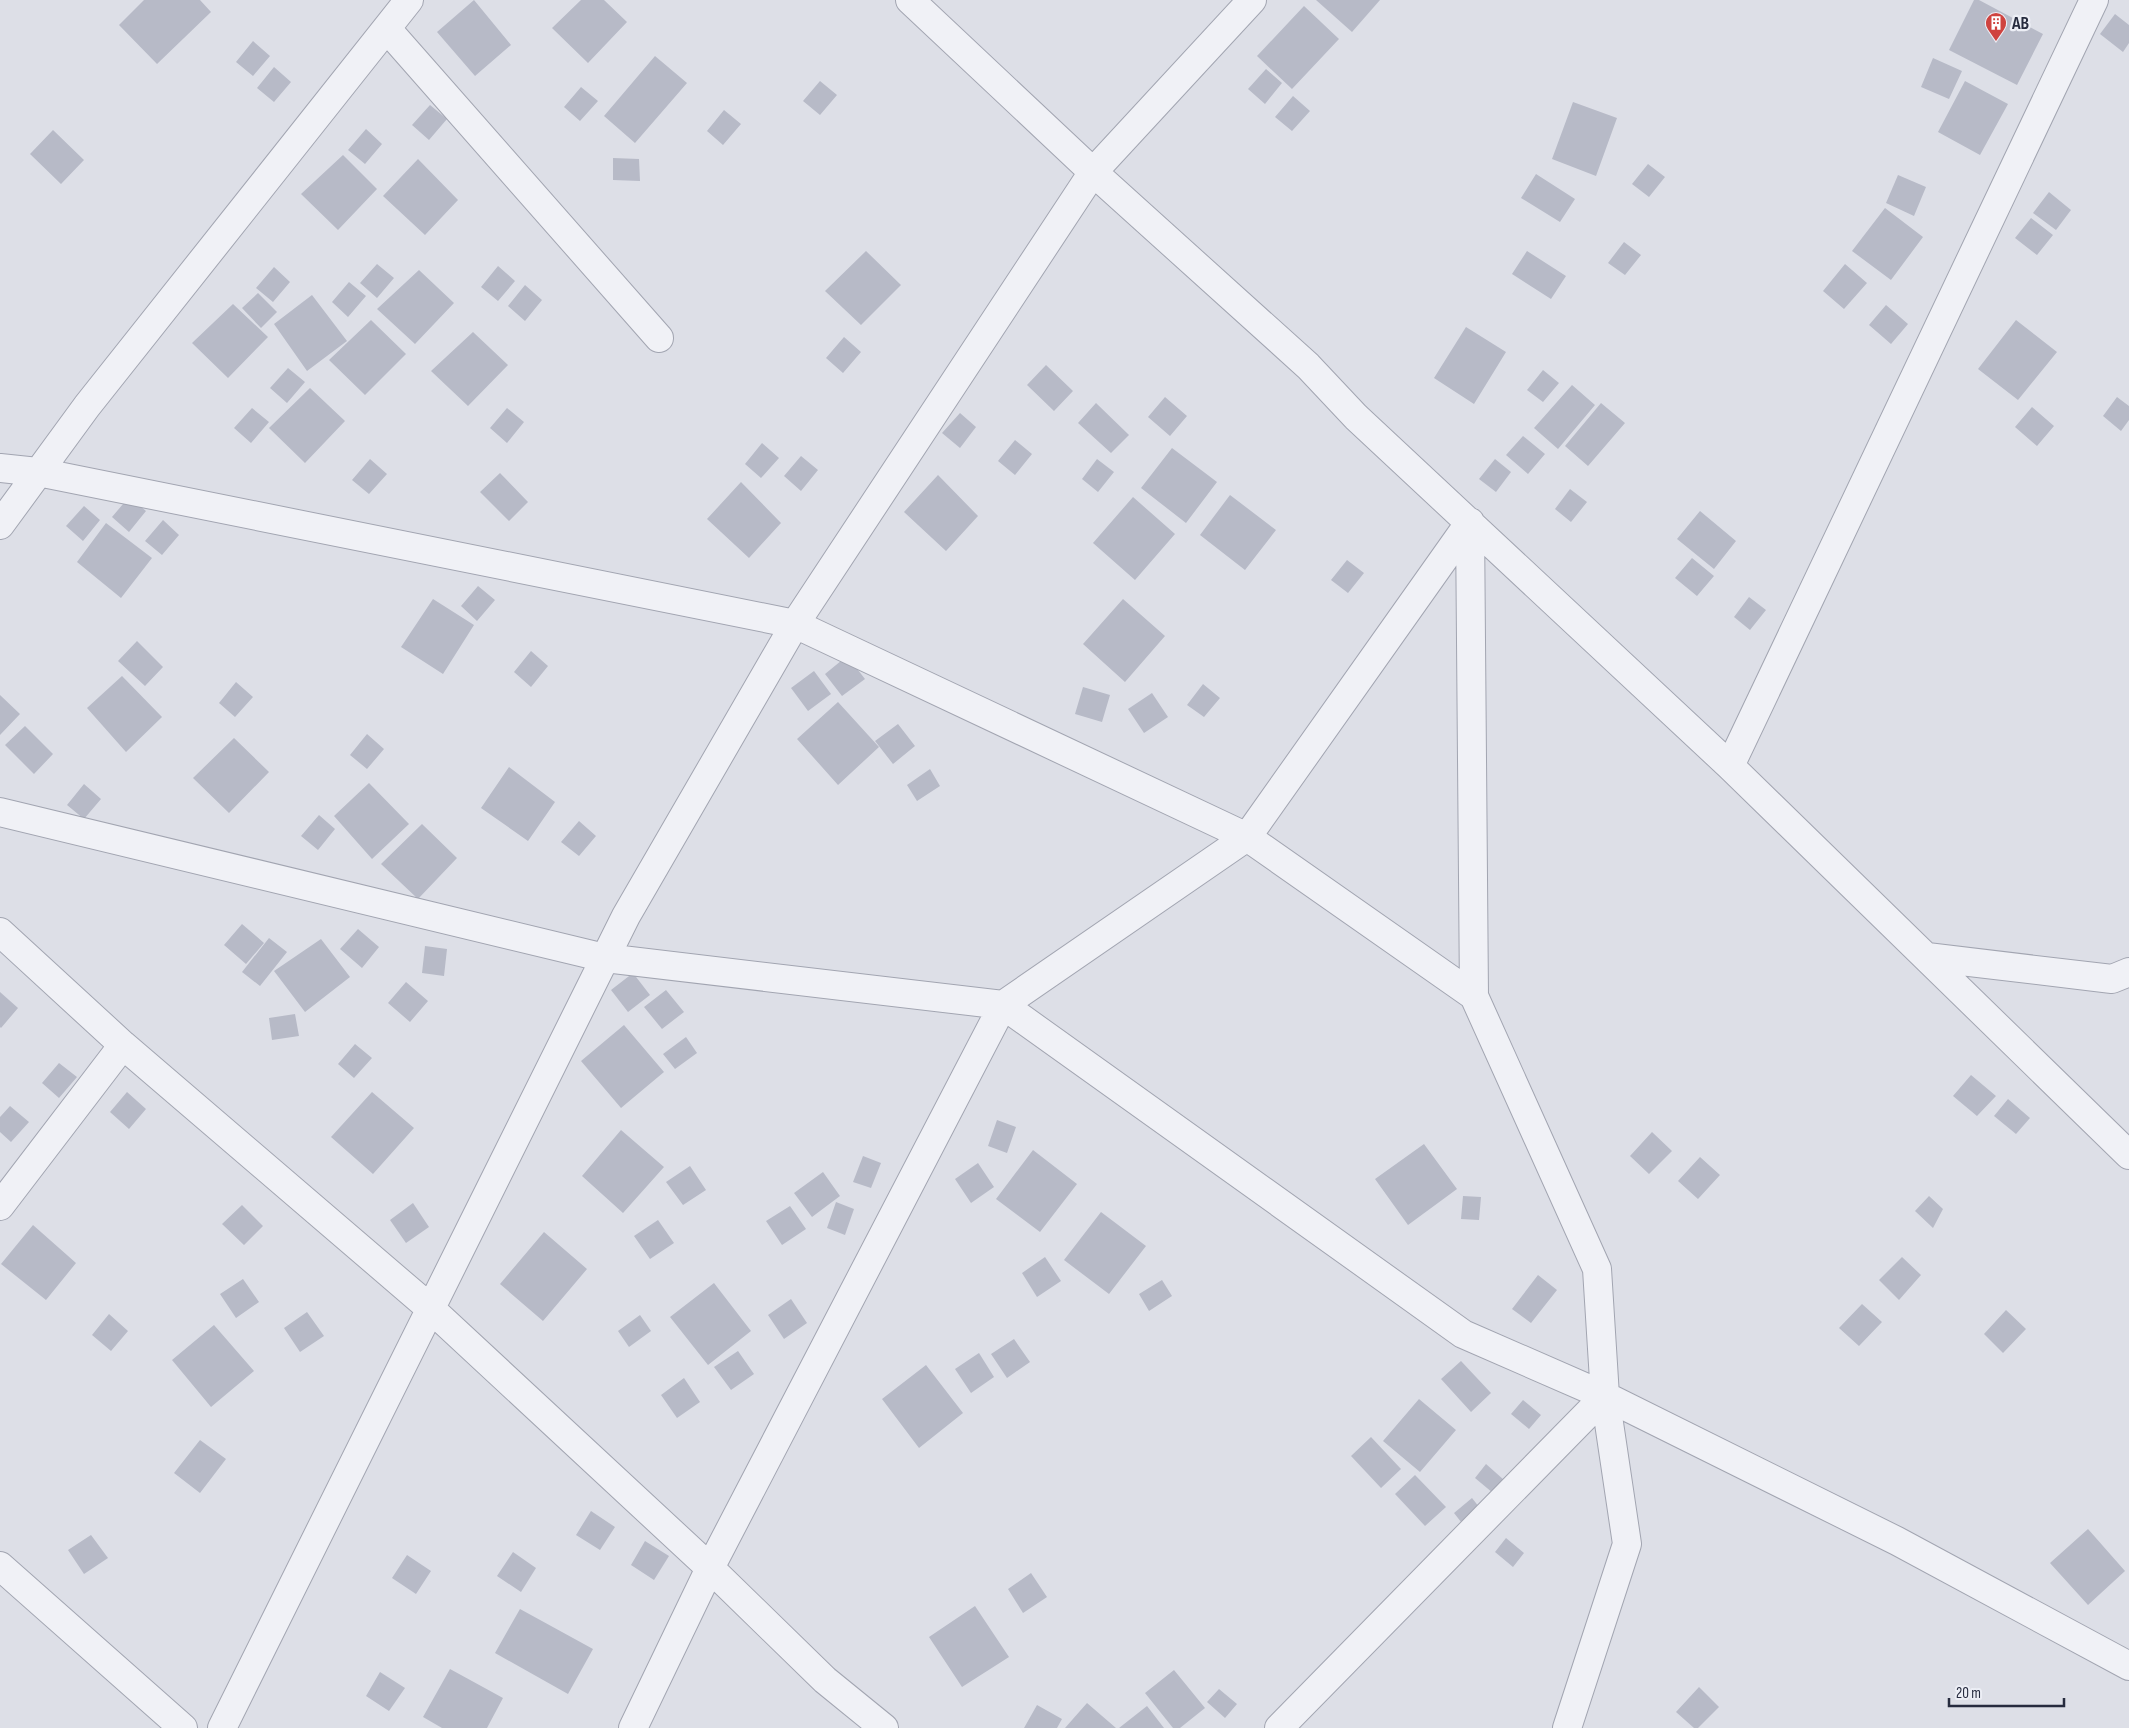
<svg xmlns="http://www.w3.org/2000/svg" width="2129" height="1728" font-family="'Sofia Sans Condensed',sans-serif">
	<rect width="100%" height="100%" fill="#dddfe7"/>
	<path fill="#b7bac7" d="M144 0H200L211 12 157 64 119 25Z
		M474 0 511 45 475 76 437 32Z
		M581 0H604L627 22 588 63 552 28Z
		M1316 0H1380L1352 32Z
		M1974 0H1979L2043 34 2017 85 1949 50Z
		M1304 6 1339 39 1292 89 1257 56Z
		M2115 14 2129 25V43L2123 52 2100 34Z
		M253 41 270 56 253 76 236 62Z
		M655 56 687 83 635 143 604 116Z
		M1933 58 1962 71 1949 99 1921 87Z
		M274 67 291 82 274 102 257 88Z
		M1266 69 1282 83 1265 104 1248 89Z
		M820 81 837 95 820 115 803 101Z
		M1965 81 2008 104 1980 155 1938 132Z
		M581 87 598 101 580 121 564 107Z
		M1293 96 1310 111 1292 131 1275 117Z
		M1573 102 1617 118 1596 176 1552 159Z
		M430 105 447 119 429 140 412 125Z
		M724 110 741 124 723 145 707 131Z
		M366 129 382 144 365 164 348 150Z
		M53 130 84 160 61 184 30 154Z
		M343 155 377 189 338 230 301 194Z
		M613 158 639 159 640 181 613 180Z
		M418 159 458 200 425 235 383 196Z
		M1648 164 1665 177 1649 197 1632 184Z
		M1536 174 1575 199 1560 222 1521 198Z
		M1898 175 1926 187 1914 216 1886 203Z
		M2049 192 2071 210 2056 230 2033 213Z
		M1885 208 1923 237 1891 280 1852 251Z
		M2031 218 2053 235 2037 255 2015 238Z
		M1624 242 1641 255 1625 275 1608 263Z
		M866 251 901 285 861 325 825 291Z
		M1527 251 1566 276 1551 299 1512 274Z
		M377 264 394 278 377 298 360 283Z
		M1845 264 1867 283 1844 309 1823 291Z
		M498 266 515 281 498 301 481 287Z
		M274 267 290 282 273 302 256 288Z
		M419 270 454 303 415 344 377 309Z
		M349 282 366 296 348 317 332 302Z
		M525 285 542 300 525 321 508 306Z
		M258 293 277 312 261 328 242 308Z
		M312 295 347 341 307 371 274 324Z
		M233 304 268 337 228 378 192 343Z
		M1886 305 1908 324 1891 344 1869 325Z
		M371 320 406 354 365 395 329 360Z
		M2016 320 2057 352 2018 400 1978 369Z
		M1466 327 1506 352 1474 404 1434 378Z
		M473 332 508 365 468 406 431 371Z
		M844 337 861 352 843 373 826 358Z
		M1046 365 1073 391 1054 411 1027 385Z
		M288 368 305 382 287 403 270 388Z
		M1543 370 1559 383 1543 402 1527 390Z
		M1572 385 1595 405 1558 449 1534 428Z
		M310 388 345 421 305 463 269 428Z
		M1165 397 1187 416 1170 436 1148 417Z
		M2117 397 2129 406V420L2121 431 2103 416Z
		M1096 403 1129 435 1111 453 1078 423Z
		M1601 403 1625 423 1588 466 1565 446Z
		M2032 407 2054 426 2037 446 2015 427Z
		M252 408 269 422 251 443 234 428Z
		M507 408 524 422 507 443 490 428Z
		M960 413 976 427 960 448 942 433Z
		M1523 436 1545 454 1528 474 1506 455Z
		M1015 440 1032 454 1015 475 998 461Z
		M762 443 779 458 761 478 745 464Z
		M1172 448 1217 482 1186 523 1141 488Z
		M801 456 818 470 801 491 784 476Z
		M370 459 387 474 369 494 352 480Z
		M1097 459 1114 472 1098 492 1082 479Z
		M1495 459 1511 472 1496 492 1479 479Z
		M500 473 528 502 509 521 480 492Z
		M938 475 978 516 946 551 904 512Z
		M741 482 781 523 749 558 707 519Z
		M1570 489 1587 502 1571 522 1555 509Z
		M1230 495 1276 530 1245 570 1200 535Z
		M129 497 146 511 129 532 112 517Z
		M1133 497 1175 534 1135 580 1093 543Z
		M84 506 100 520 83 541 66 526Z
		M1700 511 1736 541 1714 569 1677 539Z
		M163 520 179 535 162 555 145 541Z
		M106 523 152 558 121 598 77 562Z
		M1692 558 1714 576 1697 596 1675 578Z
		M1347 560 1364 573 1348 593 1331 580Z
		M478 586 495 600 477 621 461 606Z
		M1749 597 1766 610 1750 630 1734 617Z
		M433 599 474 625 443 674 401 647Z
		M1123 599 1165 636 1125 682 1083 644Z
		M137 641 163 667 145 686 118 661Z
		M531 651 548 666 531 687 514 672Z
		M847 656 865 679 842 696 825 674Z
		M814 671 831 694 808 711 791 688Z
		M122 676 162 717 126 752 87 708Z
		M236 682 253 697 235 717 219 703Z
		M1203 684 1220 698 1204 717 1187 705Z
		M1083 687 1110 695 1102 722 1075 714Z
		M1152 693 1168 717 1144 733 1128 709Z
		M0 695 20 714 0 735Z
		M838 702 879 747 838 785 797 739Z
		M898 724 915 746 893 764 875 741Z
		M25 726 53 754 34 774 5 745Z
		M367 734 384 749 367 769 350 755Z
		M234 738 269 772 229 813 193 778Z
		M509 767 555 802 528 841 481 808Z
		M930 769 940 786 917 801 907 785Z
		M369 783 409 824 372 859 334 816Z
		M84 784 101 799 84 819 67 805Z
		M319 815 335 829 318 850 301 836Z
		M579 821 596 836 579 856 561 842Z
		M422 824 457 858 418 899 381 864Z
		M242 924 264 943 246 964 224 945Z
		M358 929 379 947 362 968 340 949Z
		M269 938 287 952 260 986 242 972Z
		M321 939 350 977 305 1012 274 971Z
		M425 946 447 949 444 976 422 973Z
		M633 973 650 995 628 1012 611 990Z
		M406 982 428 1001 410 1022 388 1003Z
		M666 990 684 1012 662 1029 644 1007Z
		M0 992 18 1008 1 1028 0 1027Z
		M295 1014 299 1036 272 1040 269 1018Z
		M624 1025 664 1072 621 1108 581 1061Z
		M686 1037 697 1053 675 1069 663 1054Z
		M355 1044 372 1058 354 1078 338 1064Z
		M59 1063 77 1077 59 1098 42 1083Z
		M1971 1075 1996 1096 1977 1116 1953 1096Z
		M127 1092 146 1109 129 1129 110 1112Z
		M372 1092 414 1128 373 1174 331 1137Z
		M2008 1099 2030 1118 2016 1134 1994 1116Z
		M10 1106 29 1122 11 1142 0 1132V1117Z
		M997 1120 1016 1127 1007 1153 988 1146Z
		M621 1130 664 1167 623 1213 582 1176Z
		M1652 1132 1672 1151 1649 1174 1630 1156Z
		M1424 1144 1457 1189 1408 1225 1375 1179Z
		M1033 1150 1077 1184 1040 1232 996 1199Z
		M863 1156 881 1163 871 1188 853 1182Z
		M1700 1157 1720 1175 1698 1199 1678 1181Z
		M978 1163 994 1187 971 1203 955 1179Z
		M690 1166 706 1190 683 1205 666 1182Z
		M823 1172 840 1196 812 1217 794 1193Z
		M1463 1196 1481 1197 1479 1220 1461 1219Z
		M1929 1196 1943 1209 1933 1228 1915 1211Z
		M836 1202 854 1209 845 1235 827 1228Z
		M413 1203 429 1227 406 1243 390 1220Z
		M242 1205 263 1226 244 1245 222 1224Z
		M790 1206 806 1229 782 1245 766 1221Z
		M1101 1212 1146 1246 1109 1294 1064 1260Z
		M658 1220 674 1243 650 1259 634 1236Z
		M33 1225 76 1263 46 1300 1 1264Z
		M544 1232 587 1269 543 1321 500 1284Z
		M1045 1257 1061 1281 1037 1297 1022 1273Z
		M1902 1257 1921 1275 1899 1300 1879 1280Z
		M1538 1275 1557 1290 1531 1323 1512 1309Z
		M243 1279 259 1302 236 1318 220 1294Z
		M1162 1280 1172 1296 1149 1311 1139 1294Z
		M714 1283 751 1331 708 1365 670 1317Z
		M791 1299 807 1323 784 1339 768 1315Z
		M1862 1304 1882 1322 1859 1346 1839 1328Z
		M2006 1310 2026 1329 2003 1353 1984 1334Z
		M307 1312 324 1336 300 1352 284 1328Z
		M109 1314 128 1331 111 1351 92 1335Z
		M640 1315 651 1331 629 1347 618 1331Z
		M214 1325 254 1371 211 1407 172 1360Z
		M1014 1339 1030 1362 1007 1378 991 1354Z
		M738 1351 754 1374 731 1390 714 1367Z
		M979 1353 994 1377 971 1393 955 1369Z
		M1461 1361 1491 1393 1471 1412 1441 1379Z
		M926 1365 963 1413 919 1448 882 1399Z
		M684 1378 700 1402 677 1418 661 1395Z
		M1419 1399 1456 1430 1420 1472 1383 1441Z
		M1523 1400 1541 1415 1529 1429 1511 1414Z
		M1371 1437 1401 1469 1381 1488 1351 1456Z
		M200 1440 226 1459 200 1493 174 1473Z
		M1486 1464 1504 1480 1493 1493 1475 1478Z
		M1415 1475 1446 1507 1425 1526 1395 1494Z
		M1472 1498 1483 1512 1465 1527 1454 1513Z
		M591 1511 615 1527 600 1550 576 1535Z
		M2088 1529 2125 1571 2088 1605 2050 1563Z
		M91 1535 108 1558 84 1574 68 1550Z
		M1506 1538 1524 1553 1513 1567 1495 1552Z
		M645 1541 669 1556 654 1580 631 1565Z
		M513 1552 536 1568 521 1592 497 1576Z
		M407 1555 431 1571 416 1594 392 1578Z
		M1031 1573 1047 1597 1023 1613 1008 1589Z
		M975 1606 1009 1657 962 1687 929 1637Z
		M520 1609 593 1649 568 1694 495 1653Z
		M450 1669 503 1698 487 1728H442L423 1717Z
		M1174 1670 1205 1708 1180 1728H1173L1145 1693Z
		M380 1672 405 1688 389 1711 366 1696Z
		M1699 1687 1719 1707 1698 1728H1694L1676 1712Z
		M1219 1689 1237 1704 1225 1718 1207 1702Z
		M1087 1703 1116 1728H1065Z
		M1037 1705 1062 1719 1057 1728H1024Z
		M1147 1706 1164 1728H1119Z"/>
	<g fill="none" stroke-linecap="round" stroke-linejoin="round">
		<g stroke="#a2a5b1" stroke-width="30">
			<path id="street" d="M910 0 1093 172 1308 366 1356 417 1730 766 2129 1155
				M387 29 659 338
				M0 468 38 472 795 624 1247 837 1474 996 1470 522
				M0 525 87 406 409 0
				M1730 766 2094 0
				M0 812 605 958 1003 1005 1463 1334 1605 1396 1897 1541 2129 1666
				M0 932 123 1045 431 1309 710 1568 825 1680 884 1728
				M1927 957 2112 979 2129 972
				M0 1206 123 1045
				M0 1566 183 1728
				M222 1728 626 916 795 624 1093 172 1252 0
				M633 1728 710 1568 1003 1005 1247 837 1470 522
				M1279 1728 1605 1396 1597 1269 1474 996
				M1567 1728 1627 1544 1605 1396"/>
		</g>
		<use href="#street" stroke="#f0f1f6" stroke-width="28"/>
	</g>
	<defs>
		<g id="building-pin" transform="scale(1.125)"><path d="M0 17L-7.5 6A9.5 9.5 0 1 1 7.5 6Z" fill="#cf433f" stroke="#eceef5"/><path d="M-4-6H4V6H1V3H-1V6H-4ZM-2.5-4.3h1.7v1.8h-1.7ZM.8-4.3h1.7v1.8H.8ZM-2.5-1h1.7V.8h-1.7ZM.8-1h1.7V.8H.8Z" fill="#fff"/></g>
	</defs>
	<g fill-rule="evenodd">
		<use href="#building-pin" x="1996" y="23"/>
	</g>
	<g text-anchor="middle" dominant-baseline="central" stroke-width="4.5" stroke-linejoin="round" paint-order="stroke">
		<g font-size="18" font-weight="bold" fill="#262b3e" stroke="#eceef5" text-anchor="start">
			<text x="2012" y="23">AB</text>
		</g>
	</g>
	<path d="M1949 1698v8h115v-8" fill="none" stroke="#262b3e" stroke-width="2.5"/>
	<text x="1956" y="1698" font-size="15" fill="#262b3e" stroke="#eceef5" stroke-width="4" paint-order="stroke">20 m</text>
</svg>
